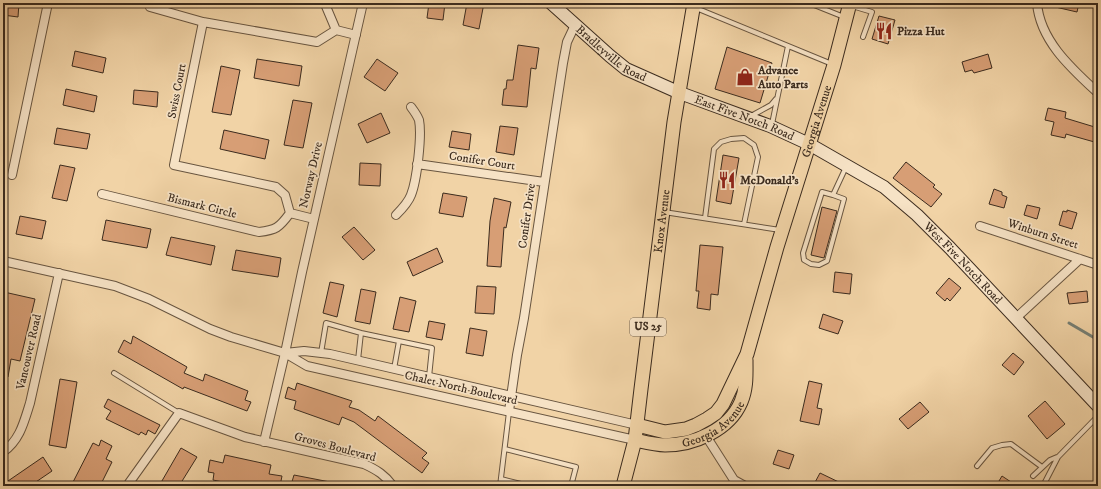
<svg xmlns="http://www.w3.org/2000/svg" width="1101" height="489" font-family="'IM FELL DW Pica',serif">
	<rect width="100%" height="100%" fill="#f1d3a6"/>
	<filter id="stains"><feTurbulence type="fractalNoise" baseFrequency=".005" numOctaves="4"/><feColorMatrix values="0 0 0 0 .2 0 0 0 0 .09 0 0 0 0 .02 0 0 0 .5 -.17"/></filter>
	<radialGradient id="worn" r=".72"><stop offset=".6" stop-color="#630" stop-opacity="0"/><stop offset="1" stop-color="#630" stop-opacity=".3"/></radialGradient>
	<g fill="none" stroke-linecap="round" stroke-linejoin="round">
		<path stroke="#757f74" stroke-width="3" d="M1069 323 1098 340"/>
	</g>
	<path fill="#d79e75" stroke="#3b2b1e" d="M3 3H19L18 17 3 15Z
		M429 3H445L443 20 427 18Z
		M467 3H484L479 29 463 25Z
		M1052 3H1079L1077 12 1051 6Z
		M879 16 895 20 888 44 872 39Z
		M518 45 539 48 536 69 531 68 527 107 502 105 504 89H506L507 80H513Z
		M727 47 772 63 760 103 715 89Z
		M75 51 106 58 103 73 72 66Z
		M988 54 992 68 974 73 972 70 965 72 962 62Z
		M257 59 302 66 299 86 254 78Z
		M377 59 398 73 385 91 364 77Z
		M221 66 240 70 231 115 212 112Z
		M66 89 97 96 94 112 63 105Z
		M134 90 158 92 157 107 133 104Z
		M293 100 312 103 303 148 284 145Z
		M1048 108 1066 112 1065 118 1098 128V143L1066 134 1065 138 1051 135 1054 122 1045 120Z
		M381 113 390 133 367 143 358 124Z
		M500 126 518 128 514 155 496 152Z
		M57 128 90 134 87 149 54 144Z
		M224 130 269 140 265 159 220 149Z
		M452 131 471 134 469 150 449 147Z
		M723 155 739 158 731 204 716 201Z
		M906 162 935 185 933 187 942 194 931 207 893 178Z
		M360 163 381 164 380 186 359 185Z
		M60 165 75 168 67 201 52 198Z
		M994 189 1002 192V195L1007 197 1004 208 989 204Z
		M443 193 467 197 463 217 439 213Z
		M494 198 511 202 506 228 504 227 501 267 487 266 490 221Z
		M1027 205 1040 208 1037 219 1024 215Z
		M822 207 837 211 824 258 811 255Z
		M1067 210 1077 213 1072 229 1059 225 1063 211 1067 212Z
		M20 216 46 221 42 239 16 234Z
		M106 220 151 229 147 248 102 240Z
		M354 227 375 250 363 260 342 237Z
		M171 237 215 246 211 265 166 255Z
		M700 245 723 247 718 295 711 294 710 310 697 308 699 291H696Z
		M437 248 443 262 413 276 407 262Z
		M236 250 281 258 278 277 232 270Z
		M835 272 852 274 850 294 833 292Z
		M949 278 961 288 950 301 947 298 945 301 936 293Z
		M330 282 344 285 337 317 323 313Z
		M477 286 496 287 494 314 475 313Z
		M361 289 376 292 370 324 355 321Z
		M1087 291 1088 302 1069 304 1067 293Z
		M4 292 35 299 20 361 11 359 8 377 3 376Z
		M400 297 416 301 409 332 393 329Z
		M823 314 843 321 838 334 819 328Z
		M429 321 445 324 442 340 426 337Z
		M470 328 487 331 483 356 466 353Z
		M133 336 187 367 184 373 203 381 205 374 248 391 245 400 251 402 247 411 184 387 183 389 118 352 124 340 131 344Z
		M1013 353 1024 362 1014 375 1002 365Z
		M60 379 77 382 66 448 49 445Z
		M809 381 822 384 817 408 822 409 819 425 800 421Z
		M297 383 352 401 349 407 359 410 375 421 378 416 427 453 422 458 429 463 422 473 354 422 342 417 339 425 294 409 296 401 285 398 288 387 295 390Z
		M108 399 160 425 155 434 148 430 146 435 141 432 139 435 106 419 111 411 104 407Z
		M1045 401 1065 424 1047 439 1028 416Z
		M920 402 929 412 908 429 899 419Z
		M101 440 112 446 106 459 112 462 100 486H71L93 443 99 446Z
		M181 448 197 457 179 486H159Z
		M778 450 794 455 789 469 773 464Z
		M225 455 271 465 269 474 282 476 280 486H243L213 480 214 473 208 472 210 460 223 463Z
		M43 457 52 471 30 486H12L8 481Z
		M820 473 847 486H813Z
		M294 475 330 482 329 486 291 485Z
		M1002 476 1017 486H996Z"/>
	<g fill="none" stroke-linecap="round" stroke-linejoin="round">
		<g stroke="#685540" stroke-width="6">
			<path id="lane" d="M809 3 844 17
				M852 6 872 12 863 37
				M696 8 832 64
				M751 116 771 105 776 99
				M772 124 788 46
				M833 195 844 199 827 261 819 265 811 264 804 260 803 253 822 192 833 195 846 167
				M664 212 780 230
				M705 218 714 149 721 142 731 139 744 138 754 145 758 157 744 224
				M321 353 326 323 361 333
				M358 360 361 333 432 348 429 377
				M394 369 399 341
				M114 373 179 413
				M505 449 576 467 571 486
				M977 466 992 448 1002 445 1011 444 1042 467
				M1033 476 1050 460 1057 457
				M501 479 529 486
				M500 486 509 412
				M1043 486 1058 457 1098 416"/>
		</g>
		<g stroke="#685540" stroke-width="10">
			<path id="street" d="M321 3 325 4 336 30
				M1037 3C1040 41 1072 69 1098 93
				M150 7 203 22 317 42 336 30 356 35
				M203 22 174 165 276 187 285 195 290 213 314 219
				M417 164 544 182
				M12 175 48 3
				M102 194 259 232C276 230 279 228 290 213
				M396 215C402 209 408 203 411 195 417 180 422 135 419 120 417 115 414 111 411 107
				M980 226 1098 265
				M3 261 115 286 149 299 210 329 231 337 285 353 307 366 635 440
				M1016 318 1080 259
				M285 353 304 351 330 354 637 425
				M509 411 517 355 524 318 563 63 567 42 575 25
				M706 436 734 480 745 486
				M264 442 285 353 302 272 363 3
				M3 452C20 440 24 422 30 403L59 273
				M128 486 129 483 179 413 245 437 364 464C377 470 385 475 393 486"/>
		</g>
		<g stroke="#3b2b1e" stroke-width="14">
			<g id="secondary">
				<path id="s1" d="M551 3 610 56 626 69 680 93 770 126 809 144 884 187 917 215 950 248 1098 406"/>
			</g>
		</g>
		<g stroke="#3b2b1e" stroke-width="15">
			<g id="primary">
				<path id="s2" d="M637 425 665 432 686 429 696 425 707 419 716 413 723 404 747 354 777 247 834 65 850 3"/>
				<path id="s3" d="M635 440C644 442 655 445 665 445 694 445 729 430 741 402 747 388 746 374 746 360"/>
				<path id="s4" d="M623 486 635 440 641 389 674 122 694 3"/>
			</g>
		</g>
		<use href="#lane" stroke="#f6e2c5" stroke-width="4"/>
		<use href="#street" stroke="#f6e2c5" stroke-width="8"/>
		<use href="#secondary" stroke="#f6e2c5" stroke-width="12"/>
		<use href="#primary" stroke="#f1d3a6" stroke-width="13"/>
	</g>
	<defs>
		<g id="restaurant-bare" transform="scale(1.38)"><path d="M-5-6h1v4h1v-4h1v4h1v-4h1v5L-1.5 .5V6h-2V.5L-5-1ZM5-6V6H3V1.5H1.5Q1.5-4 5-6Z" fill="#8f2418" stroke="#f6e2c5" stroke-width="2.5" paint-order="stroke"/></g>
		<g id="shop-bare" transform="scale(1.38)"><path d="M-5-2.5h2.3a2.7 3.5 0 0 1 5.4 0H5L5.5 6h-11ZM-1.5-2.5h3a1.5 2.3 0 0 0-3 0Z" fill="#8f2418" stroke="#f6e2c5" stroke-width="2.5" paint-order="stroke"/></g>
	</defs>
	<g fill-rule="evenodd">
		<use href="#restaurant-bare" x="884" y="31"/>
		<use href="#shop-bare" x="745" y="77"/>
		<use href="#restaurant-bare" x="727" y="180"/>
	</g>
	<g text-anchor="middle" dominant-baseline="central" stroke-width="3.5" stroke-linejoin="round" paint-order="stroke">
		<rect fill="#f6e2c5" stroke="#736250" stroke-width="1" x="630" y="318" width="36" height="18" rx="3"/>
		<g font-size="11" font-weight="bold" fill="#3b2b1e">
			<text x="648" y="327">US 25</text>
		</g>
		<g font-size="12" font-weight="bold" fill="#3b2b1e" stroke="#f6e2c5" text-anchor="start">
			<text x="897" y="31">Pizza Hut</text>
			<text x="758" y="70">Advance<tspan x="758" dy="14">Auto Parts</tspan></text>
			<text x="740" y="180">McDonald's</text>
		</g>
		<g font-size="12" fill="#3b2b1e" stroke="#f6e2c5">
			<text stroke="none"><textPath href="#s1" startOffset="79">Bradleyville Road</textPath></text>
			<text transform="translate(177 91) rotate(-79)">Swiss Court</text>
			<text stroke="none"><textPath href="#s1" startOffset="228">East Five Notch Road</textPath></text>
			<text stroke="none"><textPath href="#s2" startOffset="394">Georgia Avenue</textPath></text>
			<text transform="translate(482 161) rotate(9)">Conifer Court</text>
			<text transform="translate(311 175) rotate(-77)">Norway Drive</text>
			<text transform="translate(202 206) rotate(14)">Bismark Circle</text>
			<text transform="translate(527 216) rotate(-82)">Conifer Drive</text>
			<text stroke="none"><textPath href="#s4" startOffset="268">Knox Avenue</textPath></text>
			<text transform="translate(1043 234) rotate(18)">Winburn Street</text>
			<text stroke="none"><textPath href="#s1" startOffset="494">West Five Notch Road</textPath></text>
			<text transform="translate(29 352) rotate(-77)">Vancouver Road</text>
			<text transform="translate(461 388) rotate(13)">Chalet North Boulevard</text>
			<text stroke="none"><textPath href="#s3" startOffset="85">Georgia Avenue</textPath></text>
			<text transform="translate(335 447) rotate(15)">Groves Boulevard</text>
		</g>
	</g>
	<rect width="1101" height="489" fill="none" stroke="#f1d3a6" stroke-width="16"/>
	<rect x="4" y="4" width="1093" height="481" fill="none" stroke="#3b2b1e" stroke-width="2"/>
	<rect x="8" y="8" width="1085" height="473" fill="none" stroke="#3b2b1e"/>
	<rect width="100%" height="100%" filter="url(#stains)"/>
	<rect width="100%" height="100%" fill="url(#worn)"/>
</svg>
